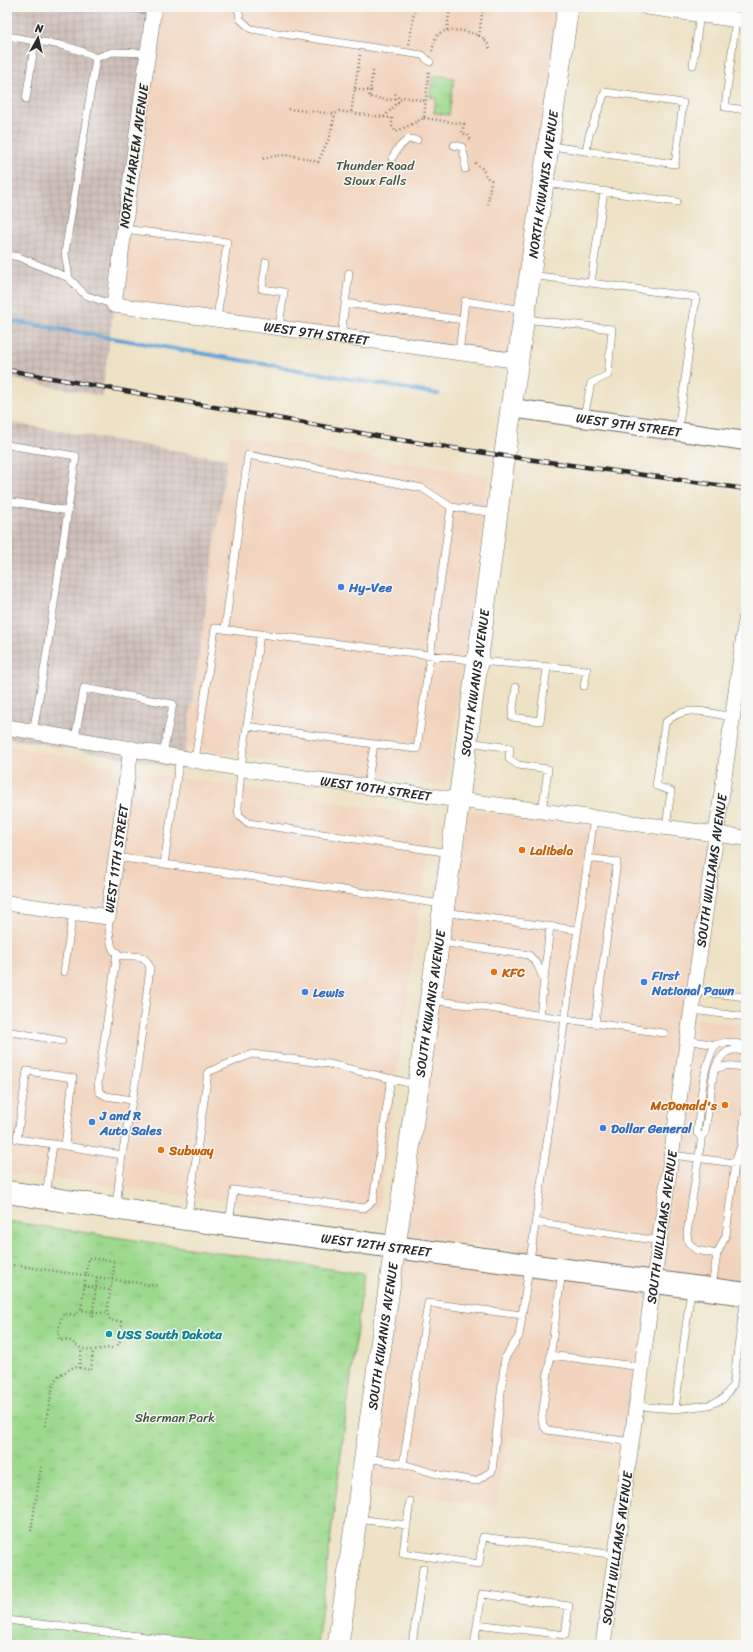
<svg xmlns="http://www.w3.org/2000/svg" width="753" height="1652" font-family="Sriracha,sans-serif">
	<defs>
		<pattern id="industrial-grid" width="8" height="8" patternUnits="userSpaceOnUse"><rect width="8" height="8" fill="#cfc0ba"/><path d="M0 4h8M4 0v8" fill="none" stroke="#b2a5a0"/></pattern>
		<pattern id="grass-tufts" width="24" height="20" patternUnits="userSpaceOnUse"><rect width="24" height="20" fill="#9cd98d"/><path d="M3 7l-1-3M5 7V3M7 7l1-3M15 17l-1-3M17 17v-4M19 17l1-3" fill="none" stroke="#87ba7a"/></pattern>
	</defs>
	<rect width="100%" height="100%" fill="#f6f6f2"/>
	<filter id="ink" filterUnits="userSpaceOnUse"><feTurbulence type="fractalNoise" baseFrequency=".025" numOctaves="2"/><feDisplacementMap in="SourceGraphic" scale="8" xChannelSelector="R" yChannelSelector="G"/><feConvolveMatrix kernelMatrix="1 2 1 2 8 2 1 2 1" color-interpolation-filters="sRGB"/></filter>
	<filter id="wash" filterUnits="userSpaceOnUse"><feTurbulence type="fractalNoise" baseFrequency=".012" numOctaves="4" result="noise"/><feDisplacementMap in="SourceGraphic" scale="16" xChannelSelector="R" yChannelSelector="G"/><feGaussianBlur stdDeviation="0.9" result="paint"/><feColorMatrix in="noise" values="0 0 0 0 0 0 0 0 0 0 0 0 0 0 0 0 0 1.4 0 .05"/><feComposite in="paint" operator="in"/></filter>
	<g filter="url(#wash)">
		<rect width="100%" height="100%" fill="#eee2c5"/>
		<path fill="#f2d4be" d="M154 7H568L519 361 114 305Z
			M230 435 489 476 446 787 186 747Z
			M7 745 140 771 432 818 379 1207 372 1215 363 1218 7 1173Z
			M467 810 708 843 648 1270 406 1234Z
			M697 1019 746 1025V1284L662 1273Z
			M404 1259 645 1289 623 1453 507 1435 497 1507 363 1486Z"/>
		<path fill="url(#industrial-grid)" d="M7 7H154L102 396 7 378Z
			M7 422 227 459 183 768 7 738Z"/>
		<path fill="url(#grass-tufts)" stroke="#64825c" d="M433 75 454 78 449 115 434 113 436 98 430 97Z
			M7 1221 364 1274 317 1645H7Z"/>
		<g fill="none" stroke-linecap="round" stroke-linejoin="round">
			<path stroke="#62a1d4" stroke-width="4" d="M7 320 438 394"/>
		</g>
	</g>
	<g filter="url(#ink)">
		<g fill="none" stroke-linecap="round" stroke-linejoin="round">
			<g stroke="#6f6b61" stroke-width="8">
				<path id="service" d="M123 7 154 11
					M238 7 240 19 251 29 422 55 430 62
					M736 19 725 107 746 110
					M7 36 35 41
					M693 65 700 14
					M26 99 35 41C59 44 75 47 96 58
					M454 145 462 147 465 159V169
					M551 146 675 164 683 103 605 92 589 135 586 151
					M392 158 398 148 408 139 417 140
					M546 183 677 202
					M124 229 227 242 217 319
					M7 255 19 257 69 278
					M266 262 262 289 284 292 279 327
					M531 275 696 297 678 432
					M591 283 604 191
					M345 303 463 320
					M114 305 85 295 69 278 65 253 96 58 112 52 148 53
					M525 319 612 329 608 375 591 383 584 417
					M341 336 349 273
					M459 353 465 301 524 310
					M7 445 76 456 45 664 33 732
					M7 501 68 511
					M225 629 248 455 422 488 451 507
					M260 634 478 661 587 670 584 686
					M516 687 512 717 540 721 547 668
					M247 726 374 744 367 786
					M75 739 84 688 173 704 163 754
					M469 742 510 748 509 759 518 765 548 769 542 811
					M374 744 417 749 451 507 495 513
					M195 760 215 628 260 634 241 768 238 808 239 815 248 823 450 853
					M666 827 671 791 656 786 665 723C686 703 706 713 733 717
					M116 857 442 904
					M588 858 617 862 595 1023
					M164 864 180 757
					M444 912 577 930
					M108 917C109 925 109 945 114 951 125 963 144 947 150 968L135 1085 122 1155 116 1207
					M440 942 529 955 537 964 544 980
					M117 952 98 1083 99 1092 106 1096 132 1100
					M64 972 73 912
					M695 991 746 997
					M432 1000 664 1033
					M692 1010 746 1017
					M540 1016 550 926
					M7 1031 62 1041
					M688 1040 715 1045 726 1042 746 1045
					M715 1045C701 1072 701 1103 697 1133L701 1137V1142L687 1233 688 1242 696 1250 717 1254
					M714 1070C721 1054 728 1046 746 1052
					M701 1137 705 1133 714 1070C723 1065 736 1064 746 1069
					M53 1144 17 1139 27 1071 73 1078 65 1146
					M672 1155 735 1163 741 1145 746 1110
					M46 1196 53 1144 122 1155
					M188 1216 208 1072 252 1054 329 1064 417 1085
					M229 1222 234 1190 364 1208 373 1201 391 1078
					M535 1222 660 1241
					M562 1271 542 1417 543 1425 547 1430 632 1442
					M712 1287 717 1254 726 1235 735 1163 745 1162 746 1157
					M550 1355 642 1367
					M636 1406 675 1409 709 1405 723 1399 733 1385 745 1296
					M675 1409 691 1289
					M367 1458 403 1464 440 1475 476 1481 492 1471 505 1358 519 1336 594 818
					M403 1464 428 1303 522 1315
					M410 1501 403 1553 479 1564 483 1537 616 1555
					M357 1519 407 1525
					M7 1620 212 1645
					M412 1645 423 1568
					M474 1645 482 1594 569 1606 565 1635 477 1624"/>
			</g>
			<g stroke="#6f6b61" stroke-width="16">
				<g id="minor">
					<path id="s1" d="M154 7 114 305 519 361"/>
					<path d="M647 7 746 21"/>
					<path id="s2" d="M7 727 244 769 459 800 746 838"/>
					<path id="s3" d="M7 903 108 917 131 748"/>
					<path id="s4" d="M603 1645 746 620"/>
				</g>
			</g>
			<g stroke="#6f6b61" stroke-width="20">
				<g id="tertiary">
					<path id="s5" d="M512 408 746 441"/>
				</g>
			</g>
			<g stroke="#6f6b61" stroke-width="22">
				<g id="secondary">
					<path id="s6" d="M338 1645 459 800 508 430 568 7"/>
				</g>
			</g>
			<g stroke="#6f6b61" stroke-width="24">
				<g id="primary">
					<path id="s7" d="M7 1192 207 1222 746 1294"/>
				</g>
			</g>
			<path stroke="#6f6b61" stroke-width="2.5" stroke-dasharray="1 3" stroke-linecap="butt" d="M447 30 450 7
				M479 36 483 7
				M409 44 415 7
				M432 51C434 45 434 38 439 34 447 26 477 32 484 39 487 42 489 46 490 50
				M360 55 351 113 392 118V126L396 132 424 118 429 70
				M373 71 369 97 388 100 395 99 398 102
				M355 89 370 91 373 90
				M395 94 401 100
				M288 109 335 114 339 111 351 113
				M384 117 403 97 426 101
				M424 118 464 124 462 133 468 135 472 142
				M263 159C284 152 298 156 318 162L330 136 335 114
				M475 163 483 169 486 177 491 180 488 204
				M7 1011 9 995
				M13 1265 159 1286
				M84 1286 110 1290
				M81 1310 75 1315 65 1313C59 1319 58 1332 60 1340 63 1341 67 1340 70 1341 75 1343 78 1348 84 1349 96 1352 105 1347 116 1348 121 1340 124 1331 121 1322L110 1320 107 1313
				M93 1316V1312L107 1313 115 1261 88 1258 81 1310 93 1312 97 1277
				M79 1368 82 1349
				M45 1426 53 1385 59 1375 74 1367 91 1370 93 1351
				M31 1531 41 1467"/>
			<use href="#service" stroke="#fff" stroke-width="7"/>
			<use href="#minor" stroke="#fff" stroke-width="15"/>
			<use href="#tertiary" stroke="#fff" stroke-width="18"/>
			<use href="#secondary" stroke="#fff" stroke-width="21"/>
			<use href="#primary" stroke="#fff" stroke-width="22"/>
			<g stroke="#2b2b2b" stroke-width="4.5">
				<path id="rail" d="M7 370 394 439 505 456 746 489"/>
			</g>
			<use href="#rail" stroke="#f6f6f2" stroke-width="3" stroke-dasharray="9" stroke-linecap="butt"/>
		</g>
	</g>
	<g fill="#3f7fe0" stroke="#f6f6f2" stroke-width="1.5">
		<circle cx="341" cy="587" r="4"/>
		<circle cx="644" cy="982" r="4"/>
		<circle cx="305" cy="992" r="4"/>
		<circle cx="92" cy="1122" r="4"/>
		<circle cx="603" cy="1128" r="4"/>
	</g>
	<g fill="#e8710a" stroke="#f6f6f2" stroke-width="1.5">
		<circle cx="522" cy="850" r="4"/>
		<circle cx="494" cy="972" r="4"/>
		<circle cx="725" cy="1105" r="4"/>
		<circle cx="161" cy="1150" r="4"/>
	</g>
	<circle fill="#0f9aa8" stroke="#f6f6f2" stroke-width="1.5" cx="109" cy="1334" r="4"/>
	<g text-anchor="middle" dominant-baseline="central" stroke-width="3" stroke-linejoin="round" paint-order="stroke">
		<g font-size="13" fill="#2b2b2b" stroke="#f6f6f2">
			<text transform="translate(134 156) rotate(-82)">NORTH HARLEM AVENUE</text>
			<text stroke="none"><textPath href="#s6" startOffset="1475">NORTH KIWANIS AVENUE</textPath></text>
			<text stroke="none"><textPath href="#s1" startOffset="505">WEST 9TH STREET</textPath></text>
			<text stroke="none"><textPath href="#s5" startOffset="118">WEST 9TH STREET</textPath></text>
			<text stroke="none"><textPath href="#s6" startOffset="972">SOUTH KIWANIS AVENUE</textPath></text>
			<text stroke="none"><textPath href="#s2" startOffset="374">WEST 10TH STREET</textPath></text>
			<text stroke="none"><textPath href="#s3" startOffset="161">WEST 11TH STREET</textPath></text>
			<text stroke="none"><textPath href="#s4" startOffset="782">SOUTH WILLIAMS AVENUE</textPath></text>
			<text stroke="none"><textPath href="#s6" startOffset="648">SOUTH KIWANIS AVENUE</textPath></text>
			<text stroke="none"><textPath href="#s4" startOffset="422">SOUTH WILLIAMS AVENUE</textPath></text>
			<text stroke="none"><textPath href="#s7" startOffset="373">WEST 12TH STREET</textPath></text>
			<text stroke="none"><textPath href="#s6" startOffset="312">SOUTH KIWANIS AVENUE</textPath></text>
			<text stroke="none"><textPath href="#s4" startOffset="98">SOUTH WILLIAMS AVENUE</textPath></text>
		</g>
		<g font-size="13" fill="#475644" stroke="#f6f6f2">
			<text x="375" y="165">Thunder Road<tspan x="375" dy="15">Sioux Falls</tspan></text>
			<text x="175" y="1417">Sherman Park</text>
		</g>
		<g font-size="13" font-weight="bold" fill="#366cbe" stroke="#f6f6f2" text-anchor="start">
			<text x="349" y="587">Hy-Vee</text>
			<text x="652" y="975">First<tspan x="652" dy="15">National Pawn</tspan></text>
			<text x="313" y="992">Lewis</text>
			<text x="100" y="1115">J and R<tspan x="100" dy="15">Auto Sales</tspan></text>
			<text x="611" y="1128">Dollar General</text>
		</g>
		<g font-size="13" font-weight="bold" fill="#c56008" stroke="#f6f6f2" text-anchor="start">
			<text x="530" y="850">Lalibela</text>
			<text x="502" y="972">KFC</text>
			<text x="717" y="1105" text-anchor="end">McDonald's</text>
			<text x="169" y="1150">Subway</text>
		</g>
		<g font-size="13" font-weight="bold" fill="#0d838f" stroke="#f6f6f2" text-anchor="start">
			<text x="117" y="1334">USS South Dakota</text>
		</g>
	</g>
	<rect width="753" height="1652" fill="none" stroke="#f6f6f2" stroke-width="24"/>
	<g transform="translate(38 38) rotate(8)" stroke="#f6f6f2" stroke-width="3" paint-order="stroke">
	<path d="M0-3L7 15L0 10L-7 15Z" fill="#2b2b2b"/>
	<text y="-6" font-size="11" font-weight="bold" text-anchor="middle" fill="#2b2b2b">N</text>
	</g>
</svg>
